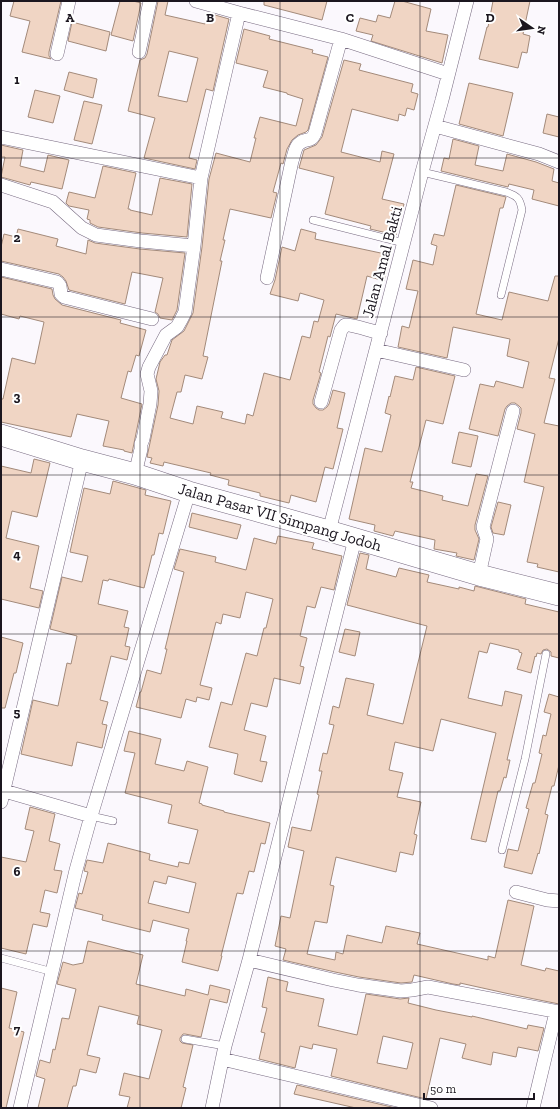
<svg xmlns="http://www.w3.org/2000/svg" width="560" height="1109" font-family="'Zilla Slab',serif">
	<rect width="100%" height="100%" fill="#fbf8fd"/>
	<path fill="#f0d5c4" stroke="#a38a7a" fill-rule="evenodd" d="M14 1H61L49 52V56L51 59 22 52 30 21 10 16Z
		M120 1H133L141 3 133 41 111 35Z
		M158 1H168L165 15 205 24 208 13 229 19 213 91 206 89 189 158 197 160 195 169 144 158 155 118 128 111 140 60 145 58 147 54ZM169 51 198 58 187 102 158 96Z
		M264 1H327L322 20 264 5Z
		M395 1H402L431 9 426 31 448 35 442 63 371 41 373 35 356 31 360 18 376 22 378 15 390 18Z
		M493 1H530L523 34 530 36 527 53 522 52 518 68 479 59 487 27H488Z
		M72 22 110 32 106 51 68 41Z
		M244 29 270 36 269 39 313 50 312 53 328 57 308 130 306 132 298 135 292 140 287 149 283 164 281 163 273 192 277 193 271 218 230 209 223 240H225L220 261H222L203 356 208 357 202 379 185 375 181 392H177L170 418 193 424 197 406 223 412 221 418 245 424 247 414 253 416 264 373 290 380 302 336 310 338 314 321 318 322 324 300 300 293 298 301 270 294 275 280 282 247 295 251 301 229 316 233 315 239 390 255 384 281 367 276 357 319 336 314 330 337 328 336 319 372 321 373 313 400V404L316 408 319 410H323L327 407 329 404 333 390 345 393 337 428 343 429 333 469 325 467 316 502 291 495 289 503 260 496V493L228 485 229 480 210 475 211 473 164 462 163 466 150 463 152 458 147 457 158 405 159 391 156 379 160 362 165 355H167L172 340 184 331 193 313 202 247 209 179 216 153 250 162 256 138H254L260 117 296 126 303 99 287 94V93L263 87 268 71 236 63Z
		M344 60 361 64 359 70 413 84 411 92 418 94 414 110 407 108 405 116 399 114 398 121 352 109 341 152 380 162 382 151 394 154 382 199 404 204 396 235 370 229 371 226 325 214 334 177 299 168 304 150 316 145 322 137Z
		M69 72 97 79 93 98 64 90Z
		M469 83 513 93 503 136 459 124Z
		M35 90 60 96 53 123 28 117Z
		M84 101 102 105 92 144 74 140Z
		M547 114 559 117V137L543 133Z
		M453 139 479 146 475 165 503 171 507 154 536 162 554 169 552 181 559 183V206L532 199 534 190 509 184 508 187 441 171 444 158 449 159Z
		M1 145 23 150 20 166 44 172 48 155 69 160 62 189 31 182 30 185 1 177 5 157H1Z
		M103 166 136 173 128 209H130V210L152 215 160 178 192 184 187 237 142 233 98 227 90 223V220L87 219 89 210 69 206 66 203 69 192 95 198Z
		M456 185 506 197 503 208H500L476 314 502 320 509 292 548 301 555 276H559V338L549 378 555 379 544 423 559 426V572L537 567 538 564 527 562 544 487 524 482 535 434 517 429 521 413V408L519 406 515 403H511L507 406 505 409 498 436 469 429 480 384 494 387 496 381 523 388 529 362 507 356 510 339 453 327 447 358 398 347 402 326 409 328 418 291 406 289 413 260 433 265 437 246 431 244 434 234 444 236Z
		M18 229 58 239 56 246 86 254 88 240 95 243 140 249 185 253 177 310 172 320 160 318 158 314 155 312 163 278 132 272 125 304 69 290 66 281 63 277 59 274 1 261V247L4 234 16 237Z
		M1 277 52 289 53 295 55 299 62 305 121 320 120 323 146 330 139 356 136 355 131 372 128 371 121 398 142 404 132 453 124 451V450L103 446 109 421 77 414 71 437 1 422V399H3L12 358 35 364 44 322 20 316 19 319 1 314Z
		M416 367 455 376 443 424 426 420 410 482H413L411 488 443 496 442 500 468 506 476 474 488 476 475 525V530L479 539 474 560 456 556 457 553 434 549 435 540 395 531 393 536 374 531 375 525 349 519 365 448 382 452 391 415 385 413 389 396 390 397 395 376 413 380Z
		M459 432 478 436 471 467 452 463Z
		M34 459 50 463 37 517 12 511 6 538 39 546 30 588 43 591 39 608 1 599V466L31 473Z
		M113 481 146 490 145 495 171 501 163 534 159 533 154 555H152L144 588 109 579 108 581 103 580 98 604 128 611 124 627 129 628 125 646 130 647 127 660 111 656 100 700 108 702 102 724 107 725 102 748 77 742 72 766 21 754 33 700 58 706 67 663 71 664 77 636 50 629 62 577 82 582 88 556 70 552 84 488 110 494Z
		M498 502 511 505 504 535 493 533 491 527Z
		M192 513 241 525 237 539 189 527Z
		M278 536 314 543 312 549 342 556 334 590 321 587 315 608 307 606 300 636 307 638 300 666 304 667 300 684 274 678 267 707 251 703 244 730 266 736 260 761 267 762 262 782 234 774 238 754 209 747 221 702 232 705 246 653 257 656 264 628H266L273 599 246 592 240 618 223 614 221 624 216 622 200 685 212 688 209 700 197 697 196 702 186 699 181 718 136 707 140 692H141L147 670 161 674 167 649H165L184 572 174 569 180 549 216 557 215 562 246 570 254 538 276 544Z
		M360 553 369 555 366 569 396 577 399 568 429 575 427 582 459 589V587L474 591 475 586 526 599 525 604 559 612V658L551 656V652L547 649 543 650 541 654 537 653 536 657 535 656 531 673 517 669 522 653 519 652V650L490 643 487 653 479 651 468 698 502 706 505 691 522 695 507 760H510L506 778 504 777 500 791H498L486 842 471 839 496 733 441 719 433 751 395 742 389 770 403 773 397 797 421 802 414 834 417 835 413 855 400 852 396 872 336 857 330 885 334 886 327 923 315 921 307 954 335 960 336 952 343 954 347 935 382 943 386 926 420 933 417 944 488 960V956L495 958 508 900 534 906 521 965 545 971 546 968 559 971V1004L505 993 460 983V985L453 984 414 975 412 982 401 983 359 977 335 972 283 960 286 949 275 946 281 916 290 918 304 851 288 847 292 827 311 831 319 795 317 794 322 771H319L323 753 327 754 334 725 329 724 333 706 339 708 346 678 374 684 367 715 403 724 427 626 347 605Z
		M345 629 360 632 355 656 339 652Z
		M1 637 23 643 16 673H14L5 708H1Z
		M549 694 559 697V765L554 786H552L545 814 548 815 539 854 538 853 532 874 504 867 508 849 518 851 529 809 526 808 533 783H535L542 754 539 753 543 735 546 736 551 714 544 712Z
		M129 731 161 739 155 764 184 771 187 761 208 767 199 803 202 804V805L224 811V812L270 823 265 844 261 843 254 872 249 871 243 894 237 893 221 956H222L218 971 182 962 187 941H186L189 929 153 920 150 932 102 920 103 915 75 908 79 893 82 894 88 872 84 871 87 860 103 863 108 843 150 854 149 860 178 867 179 862 189 864 198 830 168 823 172 805 125 793 135 753 124 751ZM168 876 196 883 189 913 148 903 154 881 166 884Z
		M30 807 55 814 49 841 60 844 54 870 62 871 57 893 45 890 40 912 50 914 47 927 33 924 26 954 1 948V857L26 862 34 831 25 829Z
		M88 941 143 955 136 984 185 996 186 989 208 995 210 985 230 990 227 1003 210 999 201 1037 185 1034H183L180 1038V1041L182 1043 193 1045 183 1087 186 1088 181 1108H127L130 1097 119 1095 124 1073 149 1079 162 1030 137 1024 139 1016 99 1006 87 1055 100 1058 96 1073 80 1069 76 1086H73L67 1108H38L45 1079 36 1076 40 1060 50 1063 53 1049 55 1050 62 1018 69 1019 76 989 57 984 63 962 73 965 83 963Z
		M268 977 288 982 286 991 324 999 318 1026 357 1035 366 994 400 999 409 998 408 1003 436 1010 472 1017V1016L527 1029 528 1025 544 1028 538 1051 518 1047 516 1057 493 1052 491 1065 462 1058 466 1044 440 1038 426 1099 331 1076 337 1049 313 1044 312 1049 300 1046 295 1068 259 1059 265 1033 261 1032 267 1008 262 1007ZM383 1036 413 1043 407 1069 377 1063Z
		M1 988 17 992 9 1028 24 1032 6 1108H1Z
		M297 1085 396 1108H356L294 1094Z"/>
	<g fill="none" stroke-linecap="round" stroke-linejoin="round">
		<g stroke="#776a80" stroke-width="8">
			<path id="lane" d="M422 172 506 192C517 196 520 198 522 210L501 295
				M313 220 404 243
				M91 816 113 821
				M502 850 525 759 546 654
				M1 958 53 972
				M185 1039 225 1046"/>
		</g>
		<g stroke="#776a80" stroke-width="14">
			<path id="street" d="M196 1 239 13 341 39 448 74
				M139 52 150 1
				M57 54 69 1
				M435 126 539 154 559 162
				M1 137 201 178
				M1 185 53 202 82 228 96 235 141 241 194 246 185 312 181 320 177 327 166 335 149 367 147 374 151 391 150 404 143 439 141 444V449L135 474
				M194 246 201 178 239 13
				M1 269 57 282 60 286 61 294 64 297 152 319
				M267 278 292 161C294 156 295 146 300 143 306 138 311 143 315 133L341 39
				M376 350 464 370
				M321 402 341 330C342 329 344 326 345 325 350 324 375 332 381 333
				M329 531 422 172 442 100 467 1
				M479 575 487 539 483 527 513 411
				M1 790 91 816
				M1 802 82 460
				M516 892 547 900 559 901
				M249 960 333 980 358 985 401 991 412 990 428 987 559 1012
				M222 1059 431 1108
				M20 1108 76 870 91 816 189 492
				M212 1108 225 1046 249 960 355 539
				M533 1108 556 1012"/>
		</g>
		<g stroke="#776a80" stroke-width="22">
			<path id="primary" d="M1 435 82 460 135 474 189 492 329 531 479 575 559 595"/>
		</g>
		<use href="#lane" stroke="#fff" stroke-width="7"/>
		<use href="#street" stroke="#fff" stroke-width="13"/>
		<use href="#primary" stroke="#fff" stroke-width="21"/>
	</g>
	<path fill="none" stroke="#1b161f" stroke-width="1" stroke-opacity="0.55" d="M140 1V1108M280 1V1108M420 1V1108M1 158H559M1 317H559M1 475H559M1 634H559M1 792H559M1 951H559"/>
	<g text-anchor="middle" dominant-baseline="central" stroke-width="4" stroke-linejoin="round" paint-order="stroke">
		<g font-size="16" fill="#1b161f" stroke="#fff">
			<text transform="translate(382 262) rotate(-75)">Jalan Amal Bakti</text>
			<text transform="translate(280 517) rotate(16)">Jalan Pasar VII Simpang Jodoh</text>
		</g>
	</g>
	<g font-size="13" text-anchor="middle" font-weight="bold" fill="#1b161f" stroke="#fff" stroke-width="4" stroke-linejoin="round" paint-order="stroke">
		<text x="70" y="22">A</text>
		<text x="210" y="22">B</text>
		<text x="350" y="22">C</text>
		<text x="490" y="22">D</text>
		<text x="17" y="84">1</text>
		<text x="17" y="242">2</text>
		<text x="17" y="401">3</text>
		<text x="17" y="559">4</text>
		<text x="17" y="717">5</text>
		<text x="17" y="876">6</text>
		<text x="17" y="1034">7</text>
	</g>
	<rect width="560" height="1109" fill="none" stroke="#1b161f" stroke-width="4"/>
	<g transform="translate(532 28) rotate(103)" stroke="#ffffff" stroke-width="3" paint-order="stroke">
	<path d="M0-3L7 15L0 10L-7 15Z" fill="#1b161f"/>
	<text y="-6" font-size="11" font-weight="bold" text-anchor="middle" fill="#1b161f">N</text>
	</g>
	<path d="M424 1093v6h110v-6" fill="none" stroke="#1b161f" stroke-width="2"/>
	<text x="430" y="1093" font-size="12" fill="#1b161f" stroke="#ffffff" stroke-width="3" paint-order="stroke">50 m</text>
</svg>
